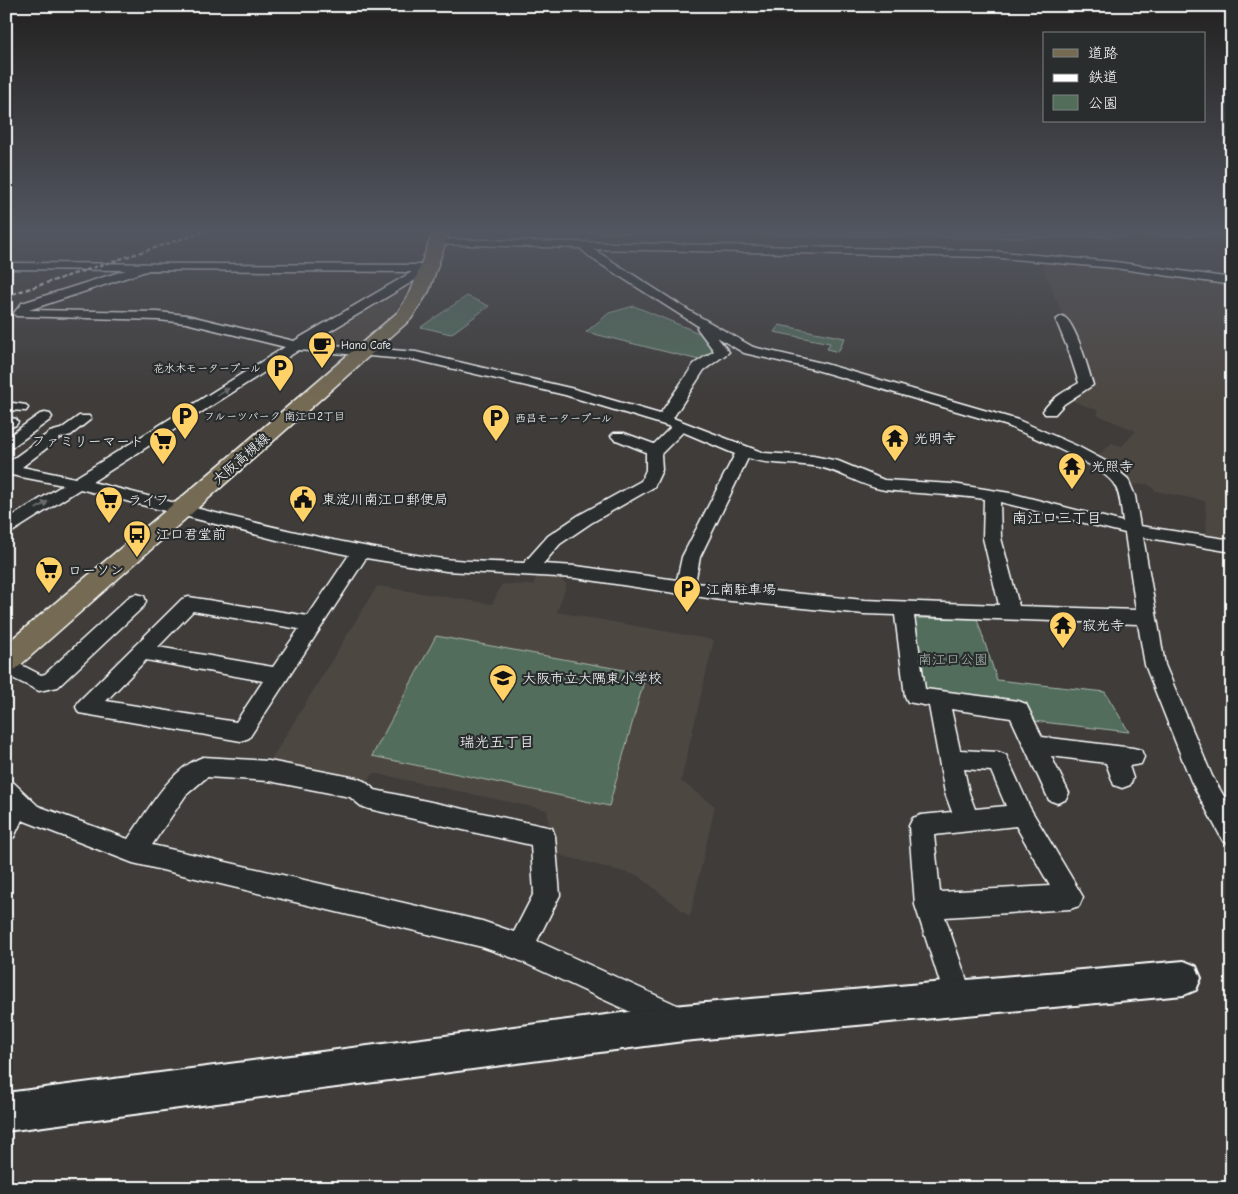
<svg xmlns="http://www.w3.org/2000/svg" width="1238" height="1194" font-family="'Comic Neue','Klee One',sans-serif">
	<rect width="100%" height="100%" fill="#3f3c3a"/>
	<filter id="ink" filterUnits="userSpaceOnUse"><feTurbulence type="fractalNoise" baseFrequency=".02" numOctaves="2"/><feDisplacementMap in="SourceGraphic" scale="10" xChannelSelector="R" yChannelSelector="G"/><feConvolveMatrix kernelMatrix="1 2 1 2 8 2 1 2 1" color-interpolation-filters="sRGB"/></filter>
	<g filter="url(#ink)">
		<path fill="#4d4643" d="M1059 263 1109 266 1232 285V543L1207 536 1205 501 1156 491 1148 484 1129 485 1095 458 1112 443 1122 446 1136 431 1097 415 1099 411 1070 400 1091 386 1042 264Z
			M403 288 410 289 395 312 361 345 351 349 317 347 315 343Z
			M537 576 561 577 562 581 567 584 557 612 714 640 681 781 715 806 690 917 639 876 552 853 547 810 373 773 368 782 329 773 269 763 377 586 492 604 502 584 533 585Z"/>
		<path fill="#536d5b" stroke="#a9b6ad" d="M467 296 489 306 451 334 421 327Z
			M634 306 699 333 715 350 699 360 586 332 609 313Z
			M779 325 845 338 838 352 827 349 830 343 774 332Z
			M912 618 977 619 997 680 1105 692 1129 732 1033 721 1032 714 1023 707 922 691Z
			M436 636 646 674 609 806 372 756Z"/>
		<path fill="#506a75" stroke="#96a6ac" d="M511 232H1232V235L1010 238Z"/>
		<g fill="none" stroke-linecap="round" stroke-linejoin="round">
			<path stroke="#b9c3c8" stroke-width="1" d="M850 232H1105"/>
			<g stroke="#fff" stroke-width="3">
				<path id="minor" d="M436 239 990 251 1115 262 1232 278V285L1115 268 990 257 593 249 688 310 753 347 822 363 1018 420 1077 446 1109 463 1128 479 1135 496 1140 526 1232 540V552L1143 537 1165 665 1212 776 1232 810V844L1223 841 1191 781 1145 665 1138 624 914 616 925 689 1018 701 1026 704 1042 737 1133 748 1141 750 1144 757 1141 764 1129 766 1133 778 1130 785 1122 788 1114 785 1106 763 1051 756 1069 793 1065 800 1057 803 1049 800 1011 718 951 709 960 750 998 752 1006 755 1030 808 1083 897 1079 906 1070 909 945 917 973 998 969 1008 959 1012 949 1008 945 998 915 905 909 826 913 818 921 815 952 812 945 793 929 706 908 702 905 696 895 615 864 614 721 600 576 578 446 571 366 558 249 738 241 741 79 713 76 707 79 701 182 599 189 597 308 616 349 555 277 540 80 489 12 532 6 533V520L63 485 6 474V464L50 432 61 429 79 416H89L91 419 71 435 60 438 22 467 75 478 285 347 186 323 158 320 16 316 14 313 22 303 126 270 6 269V263L428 265 432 266 434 268 432 270 310 343 416 352 574 389 660 414 694 364 714 351 697 328 698 326 591 258 580 248 432 244 431 242 432 240ZM149 270 412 272 294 341 186 315 158 312 29 310ZM717 337 744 353 813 369 1008 426C1030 436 1102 465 1114 484 1121 494 1121 510 1123 522L1010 493 953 484 884 480 838 461 813 456 764 453 673 418 704 370 729 352ZM299 350 416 360 565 395 671 427 654 444 624 433H614L611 436 614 439 646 452V470L641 481 579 515 548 536 524 563C498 562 470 562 444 559 325 543 208 511 92 482ZM683 432 735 454 682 557 677 580 576 566 543 564 560 544 591 523 654 487 662 470 661 454ZM748 458C769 465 791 463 813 466 839 469 859 486 885 490 918 494 951 494 984 499L983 538 999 605 864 600 695 583 700 557ZM1000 502 1125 533 1136 610 1019 606 1001 538ZM193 611 299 629 273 667 158 647ZM146 660 263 681 236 722 106 701ZM964 769 991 771 1006 806 975 809 969 793ZM1016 826 1050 886 940 892 934 835Z
					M1062 316C1075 319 1089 372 1093 385L1064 404 1055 414H1045L1043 411C1052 398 1065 391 1079 383L1069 352 1056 320Z
					M6 402 26 405 28 408 26 411 6 410Z
					M45 413 50 414 52 417 50 420 11 448 6 450V438L40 414Z
					M11 418 16 419 18 422 16 425 6 429V419Z
					M137 594 144 596 146 601 144 606 58 687 39 691 6 675V657L41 675 45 674 130 596Z
					M203 757 269 761 356 778 364 781 375 790 552 828 555 836 560 895 537 941 686 1009 690 1019 686 1029 676 1033 516 959 482 947 133 863 22 820 14 837 6 840V780L14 783 38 806 128 839C148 811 169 769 203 757ZM207 777 269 781 350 797 361 806 369 809 531 845 534 893 514 932 482 921 152 845 186 795Z"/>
			</g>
			<g stroke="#fff" stroke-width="4">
				<path id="tertiary" d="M1184 961 1196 966 1201 978 1196 990 1184 995 683 1041 6 1131V1093L683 1005Z"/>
			</g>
			<g stroke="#fff" stroke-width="3">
				<path id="primary" d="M433 232H449L429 291 411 319 16 669 6 672V644L189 491 398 312 411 291Z"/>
			</g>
			<use href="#minor" fill="#2a2d2e" fill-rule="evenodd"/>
			<use href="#tertiary" fill="#2a2d2e" fill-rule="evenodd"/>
			<use href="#primary" fill="#746b52" fill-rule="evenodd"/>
			<path stroke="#fff" stroke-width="2.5" stroke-dasharray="4.5 2.5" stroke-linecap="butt" d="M6 296 203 232"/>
		</g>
		<defs><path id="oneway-solid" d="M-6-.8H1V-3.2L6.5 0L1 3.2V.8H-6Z" transform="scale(1.25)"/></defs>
		<g fill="#6a6c6d">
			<use href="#oneway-solid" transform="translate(223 392) rotate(-32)"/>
			<use href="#oneway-solid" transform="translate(42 505) rotate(-32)"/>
		</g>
	</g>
	<linearGradient id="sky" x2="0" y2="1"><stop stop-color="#232120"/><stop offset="0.58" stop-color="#525660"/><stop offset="1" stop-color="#525660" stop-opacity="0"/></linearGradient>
	<rect width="1238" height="399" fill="url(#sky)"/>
	<defs>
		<g id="cafe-pin" transform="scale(1.4375)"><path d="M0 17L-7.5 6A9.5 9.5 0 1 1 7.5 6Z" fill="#ffd166" stroke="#2a2d2e"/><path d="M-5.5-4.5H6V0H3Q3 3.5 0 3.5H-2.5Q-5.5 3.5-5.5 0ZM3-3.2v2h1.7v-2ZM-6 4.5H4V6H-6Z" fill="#111"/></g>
		<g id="parking-pin" transform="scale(1.4375)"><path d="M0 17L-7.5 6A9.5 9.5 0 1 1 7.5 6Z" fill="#ffd166" stroke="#2a2d2e"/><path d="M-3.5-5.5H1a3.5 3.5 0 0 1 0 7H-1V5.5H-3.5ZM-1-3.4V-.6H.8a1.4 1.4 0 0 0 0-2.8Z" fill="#111"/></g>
		<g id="temple-pin" transform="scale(1.4375)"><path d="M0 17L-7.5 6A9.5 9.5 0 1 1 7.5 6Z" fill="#ffd166" stroke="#2a2d2e"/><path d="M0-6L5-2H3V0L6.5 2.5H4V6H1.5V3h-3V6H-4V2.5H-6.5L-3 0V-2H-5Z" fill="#111"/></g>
		<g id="supermarket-pin" transform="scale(1.4375)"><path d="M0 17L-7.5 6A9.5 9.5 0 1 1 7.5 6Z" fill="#ffd166" stroke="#2a2d2e"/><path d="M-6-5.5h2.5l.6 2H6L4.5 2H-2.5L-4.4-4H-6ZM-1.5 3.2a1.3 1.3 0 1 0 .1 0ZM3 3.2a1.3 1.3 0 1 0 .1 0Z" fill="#111"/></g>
		<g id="civic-pin" transform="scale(1.4375)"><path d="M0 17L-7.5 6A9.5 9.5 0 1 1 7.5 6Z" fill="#ffd166" stroke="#2a2d2e"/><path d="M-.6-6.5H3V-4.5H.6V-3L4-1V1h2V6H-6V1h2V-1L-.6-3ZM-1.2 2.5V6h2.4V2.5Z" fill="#111"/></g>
		<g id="bus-pin" transform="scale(1.4375)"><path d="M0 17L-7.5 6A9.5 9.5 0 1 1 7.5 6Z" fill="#ffd166" stroke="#2a2d2e"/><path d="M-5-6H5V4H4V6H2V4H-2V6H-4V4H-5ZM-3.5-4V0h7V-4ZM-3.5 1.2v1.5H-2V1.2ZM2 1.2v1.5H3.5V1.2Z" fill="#111"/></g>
		<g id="school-pin" transform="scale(1.4375)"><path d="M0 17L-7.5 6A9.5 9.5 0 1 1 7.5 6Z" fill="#ffd166" stroke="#2a2d2e"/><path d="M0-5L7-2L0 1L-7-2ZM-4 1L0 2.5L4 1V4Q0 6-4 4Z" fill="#111"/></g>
	</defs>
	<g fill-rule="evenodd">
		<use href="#cafe-pin" x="322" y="345"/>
		<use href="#parking-pin" x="280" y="368"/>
		<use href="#parking-pin" x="185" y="416"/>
		<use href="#parking-pin" x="496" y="418"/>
		<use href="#temple-pin" x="895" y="438"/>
		<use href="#supermarket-pin" x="163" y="441"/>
		<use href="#temple-pin" x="1072" y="466"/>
		<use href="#civic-pin" x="303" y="499"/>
		<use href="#supermarket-pin" x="109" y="500"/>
		<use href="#bus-pin" x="137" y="534"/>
		<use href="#supermarket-pin" x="49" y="570"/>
		<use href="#parking-pin" x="687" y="589"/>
		<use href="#temple-pin" x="1063" y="625"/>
		<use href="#school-pin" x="503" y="678"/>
	</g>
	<g text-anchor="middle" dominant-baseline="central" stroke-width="4.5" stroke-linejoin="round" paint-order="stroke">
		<g font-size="11" fill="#fff" stroke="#2a2d2e" text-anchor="start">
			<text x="341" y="345">Hana Cafe</text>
			<text x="261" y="368" text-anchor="end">花水木モータープール</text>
			<text x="204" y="416">フルーツパーク 南江口2丁目</text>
			<text x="515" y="418">西昌モータープール</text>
		</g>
		<g font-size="14" fill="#fff" stroke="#2a2d2e" text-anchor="start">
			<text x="914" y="438">光明寺</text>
			<text x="144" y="441" text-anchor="end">ファミリーマート</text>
			<text x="1091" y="466">光照寺</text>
			<text x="322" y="499">東淀川南江口郵便局</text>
			<text x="128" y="500">ライフ</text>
			<text x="156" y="534">江口君堂前</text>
			<text x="68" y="570">ローソン</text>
			<text x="706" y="589">江南駐車場</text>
			<text x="1082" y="625">寂光寺</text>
			<text x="522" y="678">大阪市立大隅東小学校</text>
		</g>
		<g font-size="14" fill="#fff" stroke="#2a2d2e">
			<text transform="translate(241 459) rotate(-41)">大阪高槻線</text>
		</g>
		<g font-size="14" fill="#a9b6ad" stroke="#2a2d2e">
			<text x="953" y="659">南江口公園</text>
		</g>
		<g font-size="15" fill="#fff" stroke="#2a2d2e">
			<text x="1057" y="518">南江口三丁目</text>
			<text x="497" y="742">瑞光五丁目</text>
		</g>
	</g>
	<rect width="1238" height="1194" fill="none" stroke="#2a2d2e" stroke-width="25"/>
	<rect x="12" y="12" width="1213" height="1169" fill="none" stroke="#fff" stroke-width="2" filter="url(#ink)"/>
	<rect x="1043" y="32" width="162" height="90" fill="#2a2d2e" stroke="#7f8182"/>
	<rect x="1053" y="49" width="25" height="8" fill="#746b52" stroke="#7f8182"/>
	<text x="1088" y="58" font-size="15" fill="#ffffff">道路</text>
	<rect x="1053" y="74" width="25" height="8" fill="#ffffff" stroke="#7f8182"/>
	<text x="1088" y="82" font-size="15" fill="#ffffff">鉄道</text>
	<rect x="1053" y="95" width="25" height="15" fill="#536d5b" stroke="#7f8182"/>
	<text x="1088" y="108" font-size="15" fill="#ffffff">公園</text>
</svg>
